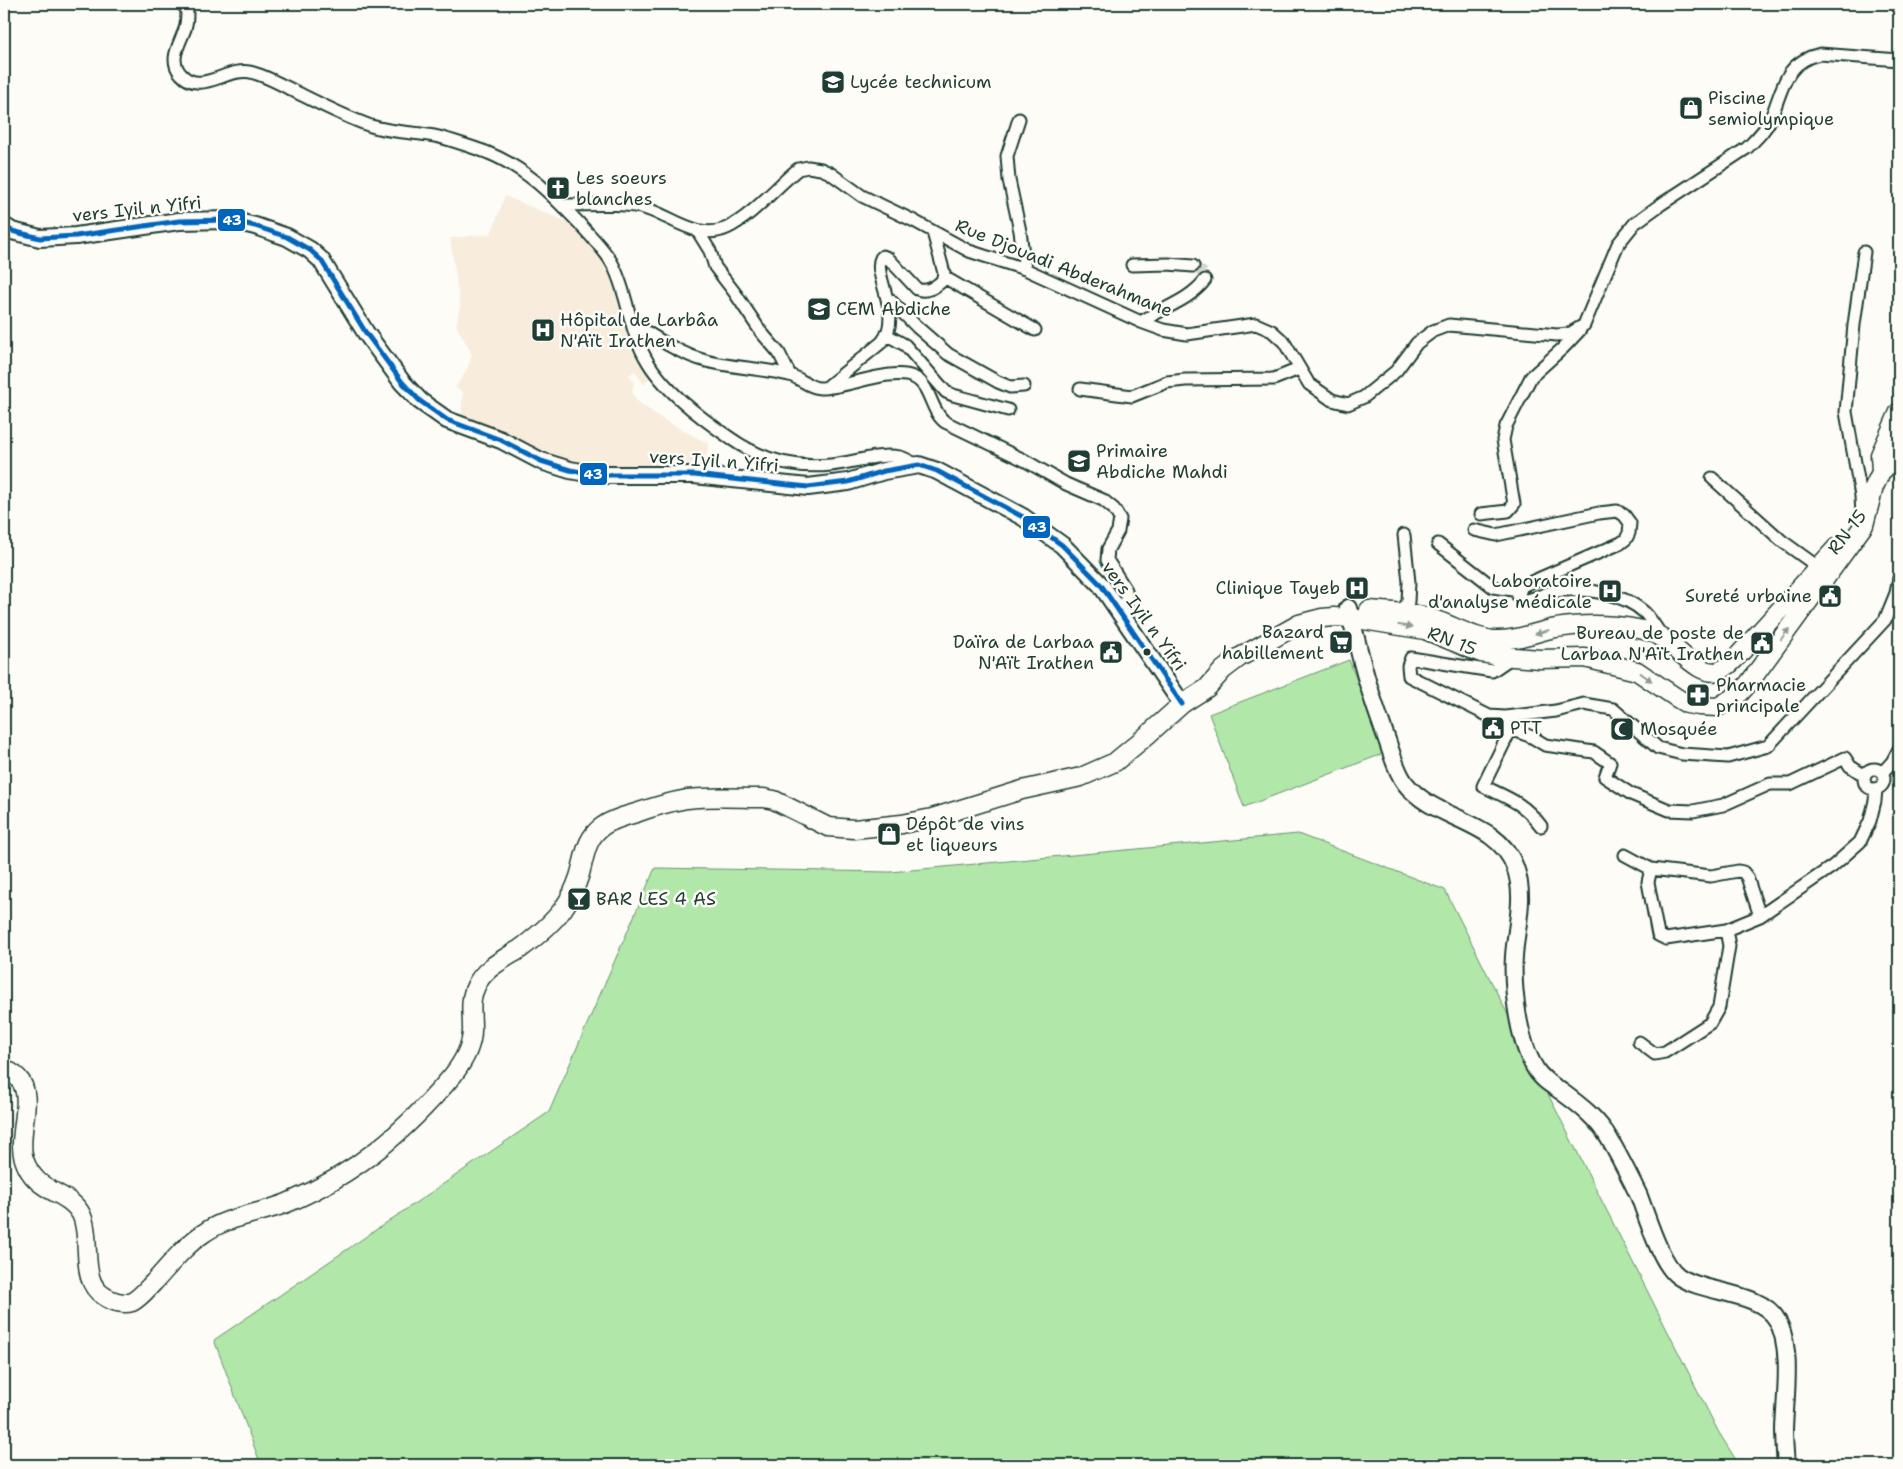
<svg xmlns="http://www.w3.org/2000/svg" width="1903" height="1469" font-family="'Shantell Sans',sans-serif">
	<rect width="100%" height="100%" fill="#fdfcf7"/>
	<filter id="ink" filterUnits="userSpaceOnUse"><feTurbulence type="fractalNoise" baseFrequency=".02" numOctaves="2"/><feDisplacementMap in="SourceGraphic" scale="10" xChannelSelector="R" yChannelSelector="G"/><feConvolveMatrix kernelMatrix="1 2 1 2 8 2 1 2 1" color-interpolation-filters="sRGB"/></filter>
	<g filter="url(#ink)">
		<path fill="#f8eddc" d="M505 196 577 226 605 258 627 314V336L651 376 644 385 635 371 629 375 634 383 632 391 636 400 662 419 709 444 705 462 610 471 560 462 488 425 461 417 463 392 455 388 467 370 472 354 456 325 460 306 450 238 491 234Z"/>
		<path fill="#b1e7a9" stroke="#68926e" d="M1349 660 1385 753 1244 807 1209 714Z
			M1298 834 1445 890 1718 1431 1739 1465H261L214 1340 549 1112 655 868 890 872Z"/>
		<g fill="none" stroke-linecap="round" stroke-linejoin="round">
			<path stroke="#d1d6d0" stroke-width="11" stroke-dasharray="11 5.5" stroke-linecap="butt" d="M1193 266 1202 272 1205 280"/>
			<g stroke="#1f3d34" stroke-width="15">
				<path id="street" d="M182 4 187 10C187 18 187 26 183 34 178 47 169 61 181 74 200 96 227 67 250 72 268 76 287 88 304 96 326 107 348 118 371 126 393 133 417 132 439 137 455 141 471 147 486 152 526 168 550 193 579 223 590 236 605 249 613 265 628 294 629 329 645 357 662 389 701 418 730 438 761 460 793 469 831 465 852 463 880 453 900 457 905 458 912 463 918 465
					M1019 119 1007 156 1009 180 1020 231 1025 269
					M563 205C585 205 627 202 647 209 672 217 699 241 727 228 752 216 776 187 798 169L808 167 821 169 830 173 862 196 914 221 969 251 1025 269 1141 322 1163 330 1187 334 1256 324 1272 331 1284 342 1309 384 1332 400 1348 404 1364 397 1396 371 1417 343 1433 331 1449 325 1557 335 1569 334 1584 325 1618 244 1635 223 1660 205 1747 148C1756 139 1766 130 1771 118 1783 89 1784 62 1820 54L1899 60
					M697 230 710 251 715 267 735 293 761 332 779 353 790 375
					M1132 265 1168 264 1193 266
					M944 277 1035 330
					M889 299 917 327 948 354 998 382 1010 387 1024 386
					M1141 322C1162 308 1189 301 1205 280
					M632 323C655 337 679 354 706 361 733 368 762 368 789 375 799 377 809 388 820 388 844 389 891 367 913 377 931 384 930 411 945 422L1024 460 1066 484 1103 500 1114 509 1120 519 1118 531 1108 549 1107 560 1126 590V620
					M887 335 905 345 946 392 953 395 1008 410
					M828 386 882 342C904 315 872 275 881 258L883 256 888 258 917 289C927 293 935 287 942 281L944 273 933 232
					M1080 389 1132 396 1167 382 1185 380 1274 379 1299 369
					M1712 478 1782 541 1818 567
					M1481 514 1508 511 1514 504 1503 440 1506 426 1531 377 1563 348 1580 330
					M1862 515 1861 496 1846 412 1854 325 1864 252
					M1474 530 1496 535 1599 513 1617 511 1624 515 1630 523 1629 533 1626 539 1621 543 1522 586 1518 596 1523 600C1535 600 1544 593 1556 591 1584 587 1624 593 1645 613 1651 619 1656 628 1661 635
					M1438 544 1493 587 1519 591
					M1401 612 1408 602 1409 582 1404 535
					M1511 658 1492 671 1411 658 1408 666 1409 676 1489 716 1505 717 1556 711 1584 704 1613 709 1658 748 1682 754 1728 757 1768 746 1885 620 1896 593 1899 578
					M1491 717 1511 729 1532 737 1545 745 1594 752 1610 763 1605 777 1631 794 1669 810 1693 811 1723 805 1770 784H1790L1845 758 1850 766 1865 776
					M1511 729 1483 786C1508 798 1524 803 1541 826
					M1864 779a10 10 0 1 1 20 0a10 10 0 1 1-20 0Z
					M1882 773 1892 762 1899 749
					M1625 855 1651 869 1711 876 1738 871 1743 872 1747 877 1760 916
					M1651 869 1648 882 1658 935 1666 939 1726 930 1760 916 1833 866 1860 842 1870 821 1875 801 1876 789
					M1639 1042 1655 1054 1665 1052 1710 1023 1719 1007 1729 946 1726 930"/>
			</g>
			<g stroke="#1f3d34" stroke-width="20">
				<path id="secondary" d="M4 226 12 231 40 238 76 236 179 221 230 220 255 226 287 237 310 250 321 260 366 333 402 382 420 401 447 420 501 440 541 461 570 470 598 475H694L808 487 848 482 884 471 919 465 937 471 1023 517 1062 545 1101 585 1182 704
					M1348 608C1356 635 1361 663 1370 690 1375 707 1381 723 1387 740 1392 754 1396 771 1405 783 1434 821 1498 819 1515 867 1526 897 1516 926 1514 956 1512 988 1518 1040 1535 1068 1541 1079 1552 1085 1562 1092 1581 1106 1598 1119 1610 1140 1620 1158 1630 1177 1639 1196 1647 1217 1661 1264 1678 1276 1704 1294 1761 1291 1777 1320 1793 1348 1785 1397 1784 1429 1784 1441 1785 1453 1786 1465"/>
			</g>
			<g stroke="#1f3d34" stroke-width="21">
				<path id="primary" d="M1881 472 1880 455 1899 412
					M1369 610C1390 612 1412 612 1433 619 1452 625 1473 638 1493 640 1516 641 1535 632 1556 628 1586 623 1622 624 1651 632 1672 638 1698 681 1721 670 1726 668 1731 663 1735 659L1837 547
					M4 1068C8 1071 15 1074 18 1078 36 1096 16 1136 24 1159 35 1194 68 1190 81 1214 93 1238 78 1281 104 1296 111 1301 123 1305 132 1302 140 1298 147 1289 154 1282 169 1266 185 1245 204 1233 228 1216 260 1214 287 1203 356 1174 405 1132 453 1075 464 1061 473 1045 472 1027 472 1012 469 1000 476 986 484 968 504 959 520 949 536 937 551 925 563 909 570 899 575 889 579 877 585 858 585 838 603 826 613 819 625 816 636 813 653 807 670 802 687 799 712 796 739 798 764 798L774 800 828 827 854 829 902 824 932 818 1022 790 1081 777 1115 762 1144 738 1182 704 1207 688 1223 670 1240 657 1299 624 1322 618 1334 617 1351 618 1425 630 1481 653 1500 656 1540 659 1585 658 1637 671 1677 698 1687 704 1699 706 1718 707 1740 693 1749 683 1864 525 1874 487 1881 472 1899 454"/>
			</g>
			<use href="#street" stroke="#fdfcf7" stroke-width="11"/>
			<use href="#secondary" stroke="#fdfcf7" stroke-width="16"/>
			<use href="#primary" stroke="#fdfcf7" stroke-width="18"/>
			<g stroke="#fdfcf7" stroke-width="9">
				<path id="bus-1" d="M4 226 12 231 40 238 76 236 179 221 230 220 255 226 287 237 310 250 321 260 366 333 402 382 420 401 447 420 501 440 541 461 570 470 598 475H694L808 487 848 482 884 471 919 465 937 471 1023 517 1062 545 1101 585 1182 704"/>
			</g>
			<use href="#bus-1" stroke="#0065bd" stroke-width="5"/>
		</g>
		<defs><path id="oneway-solid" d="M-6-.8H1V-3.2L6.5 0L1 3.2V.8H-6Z" transform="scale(1.25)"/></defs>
		<g fill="#8e9c96">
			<use href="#oneway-solid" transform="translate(1405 626) rotate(10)"/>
			<use href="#oneway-solid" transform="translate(1542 632) rotate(164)"/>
			<use href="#oneway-solid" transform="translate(1785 634) rotate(-53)"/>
			<use href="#oneway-solid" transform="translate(1646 677) rotate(36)"/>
		</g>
	</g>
	<defs>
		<g id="school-square" transform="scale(1.25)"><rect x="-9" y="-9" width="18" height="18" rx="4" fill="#1f3d34" stroke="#fdfcf7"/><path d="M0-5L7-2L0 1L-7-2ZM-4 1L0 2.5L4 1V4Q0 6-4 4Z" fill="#fff"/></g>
		<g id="shop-square" transform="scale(1.25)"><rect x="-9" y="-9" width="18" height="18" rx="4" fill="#1f3d34" stroke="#fdfcf7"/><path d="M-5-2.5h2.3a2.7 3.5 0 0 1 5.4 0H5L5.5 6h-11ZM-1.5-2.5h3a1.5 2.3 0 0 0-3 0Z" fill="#fff"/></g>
		<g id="church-square" transform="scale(1.25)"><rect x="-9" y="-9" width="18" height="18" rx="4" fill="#1f3d34" stroke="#fdfcf7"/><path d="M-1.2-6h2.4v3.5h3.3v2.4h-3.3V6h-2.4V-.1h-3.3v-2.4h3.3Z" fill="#fff"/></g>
		<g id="hospital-square" transform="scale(1.25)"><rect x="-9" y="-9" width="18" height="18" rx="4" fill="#1f3d34" stroke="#fdfcf7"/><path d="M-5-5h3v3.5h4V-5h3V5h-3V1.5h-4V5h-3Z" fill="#fff"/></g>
		<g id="civic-square" transform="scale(1.25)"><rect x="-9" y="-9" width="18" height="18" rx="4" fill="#1f3d34" stroke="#fdfcf7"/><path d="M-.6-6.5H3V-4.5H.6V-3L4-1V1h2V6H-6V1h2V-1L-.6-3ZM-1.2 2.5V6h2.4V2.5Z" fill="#fff"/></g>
		<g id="supermarket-square" transform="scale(1.25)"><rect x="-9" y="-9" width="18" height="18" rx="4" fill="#1f3d34" stroke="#fdfcf7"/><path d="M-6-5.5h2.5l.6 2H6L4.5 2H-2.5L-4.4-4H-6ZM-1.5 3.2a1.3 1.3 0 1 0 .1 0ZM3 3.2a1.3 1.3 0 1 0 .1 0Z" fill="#fff"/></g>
		<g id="pharmacy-square" transform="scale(1.25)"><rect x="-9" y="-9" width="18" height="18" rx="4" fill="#1f3d34" stroke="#fdfcf7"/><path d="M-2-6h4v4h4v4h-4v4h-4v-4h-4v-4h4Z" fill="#fff"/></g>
		<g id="mosque-square" transform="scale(1.25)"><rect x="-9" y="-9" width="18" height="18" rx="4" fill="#1f3d34" stroke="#fdfcf7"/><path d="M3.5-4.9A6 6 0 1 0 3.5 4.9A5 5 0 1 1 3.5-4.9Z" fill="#fff"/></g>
		<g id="bar-square" transform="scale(1.25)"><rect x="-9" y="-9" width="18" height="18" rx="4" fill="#1f3d34" stroke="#fdfcf7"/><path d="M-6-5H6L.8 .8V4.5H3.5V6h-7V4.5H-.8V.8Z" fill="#fff"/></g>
	</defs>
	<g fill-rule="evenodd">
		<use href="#school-square" x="833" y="82"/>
		<use href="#shop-square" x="1691" y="108"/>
		<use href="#church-square" x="558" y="188"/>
		<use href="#school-square" x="819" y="309"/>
		<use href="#hospital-square" x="543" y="330"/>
		<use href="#school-square" x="1079" y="461"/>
		<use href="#hospital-square" x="1357" y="588"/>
		<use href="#hospital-square" x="1610" y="591"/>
		<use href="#civic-square" x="1830" y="596"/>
		<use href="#supermarket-square" x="1341" y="642"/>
		<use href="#civic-square" x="1762" y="643"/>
		<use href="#civic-square" x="1111" y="652"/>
		<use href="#pharmacy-square" x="1698" y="695"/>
		<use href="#civic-square" x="1493" y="728"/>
		<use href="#mosque-square" x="1622" y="729"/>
		<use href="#shop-square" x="889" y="834"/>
		<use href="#bar-square" x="579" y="899"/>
	</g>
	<circle fill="#1f3d34" stroke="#fdfcf7" stroke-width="2" cx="1147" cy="652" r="4.5"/>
	<g text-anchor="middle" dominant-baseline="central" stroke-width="5" stroke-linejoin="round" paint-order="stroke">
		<g font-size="18" fill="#1f3d34" stroke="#fdfcf7" text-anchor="start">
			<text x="850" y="82">Lycée technicum</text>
			<text x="1708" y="98">Piscine<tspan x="1708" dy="21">semiolympique</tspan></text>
			<text x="576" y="178">Les soeurs<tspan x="576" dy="21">blanches</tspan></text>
			<text x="836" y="309">CEM Abdiche</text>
			<text x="560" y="320">Hôpital de Larbâa<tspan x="560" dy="21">N'Aït Irathen</tspan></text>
			<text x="1096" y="451">Primaire<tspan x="1096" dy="21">Abdiche Mahdi</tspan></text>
			<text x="1592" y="581" text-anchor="end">Laboratoire<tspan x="1592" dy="21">d'analyse médicale</tspan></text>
			<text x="1340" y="588" text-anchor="end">Clinique Tayeb</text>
			<text x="1812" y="596" text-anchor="end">Sureté urbaine</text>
			<text x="1324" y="632" text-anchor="end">Bazard<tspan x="1324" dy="21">habillement</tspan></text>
			<text x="1744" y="633" text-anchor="end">Bureau de poste de<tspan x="1744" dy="21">Larbaa N'Aït Irathen</tspan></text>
			<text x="1094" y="642" text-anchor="end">Daïra de Larbaa<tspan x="1094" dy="21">N'Aït Irathen</tspan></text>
			<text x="1716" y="685">Pharmacie<tspan x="1716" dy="21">principale</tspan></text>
			<text x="1510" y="728">PTT</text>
			<text x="1640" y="729">Mosquée</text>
			<text x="906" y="824">Dépôt de vins<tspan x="906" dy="21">et liqueurs</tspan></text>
			<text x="596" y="899">BAR LES 4 AS</text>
		</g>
		<g font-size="18" fill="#1f3d34" stroke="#fdfcf7">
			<text transform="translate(137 209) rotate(-6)">vers Iγil n Yifri</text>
			<text transform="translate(1064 268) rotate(22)">Rue Djouadi Abderahmane</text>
			<text transform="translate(714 461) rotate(4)">vers Iγil n Yifri</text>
			<text transform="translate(1847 532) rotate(-52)">RN 15</text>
			<text transform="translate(1144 616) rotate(54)">vers Iγil n Yifri</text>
			<text transform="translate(1452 641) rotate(21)">RN 15</text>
		</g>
	</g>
	<g stroke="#fdfcf7" stroke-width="2">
		<rect x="217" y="208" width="29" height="24" rx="5" fill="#0065bd"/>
		<rect x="579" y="462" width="29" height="24" rx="5" fill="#0065bd"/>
		<rect x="1022" y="515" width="29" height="24" rx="5" fill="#0065bd"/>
	</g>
	<g font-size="14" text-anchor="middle" font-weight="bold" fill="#fff">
		<text x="232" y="225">43</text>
		<text x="593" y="479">43</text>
		<text x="1037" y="532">43</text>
	</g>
	<rect width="1903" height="1469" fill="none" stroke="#fdfcf7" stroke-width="20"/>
	<rect x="10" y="10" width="1883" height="1449" fill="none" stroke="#1f3d34" stroke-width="2" filter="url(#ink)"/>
</svg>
